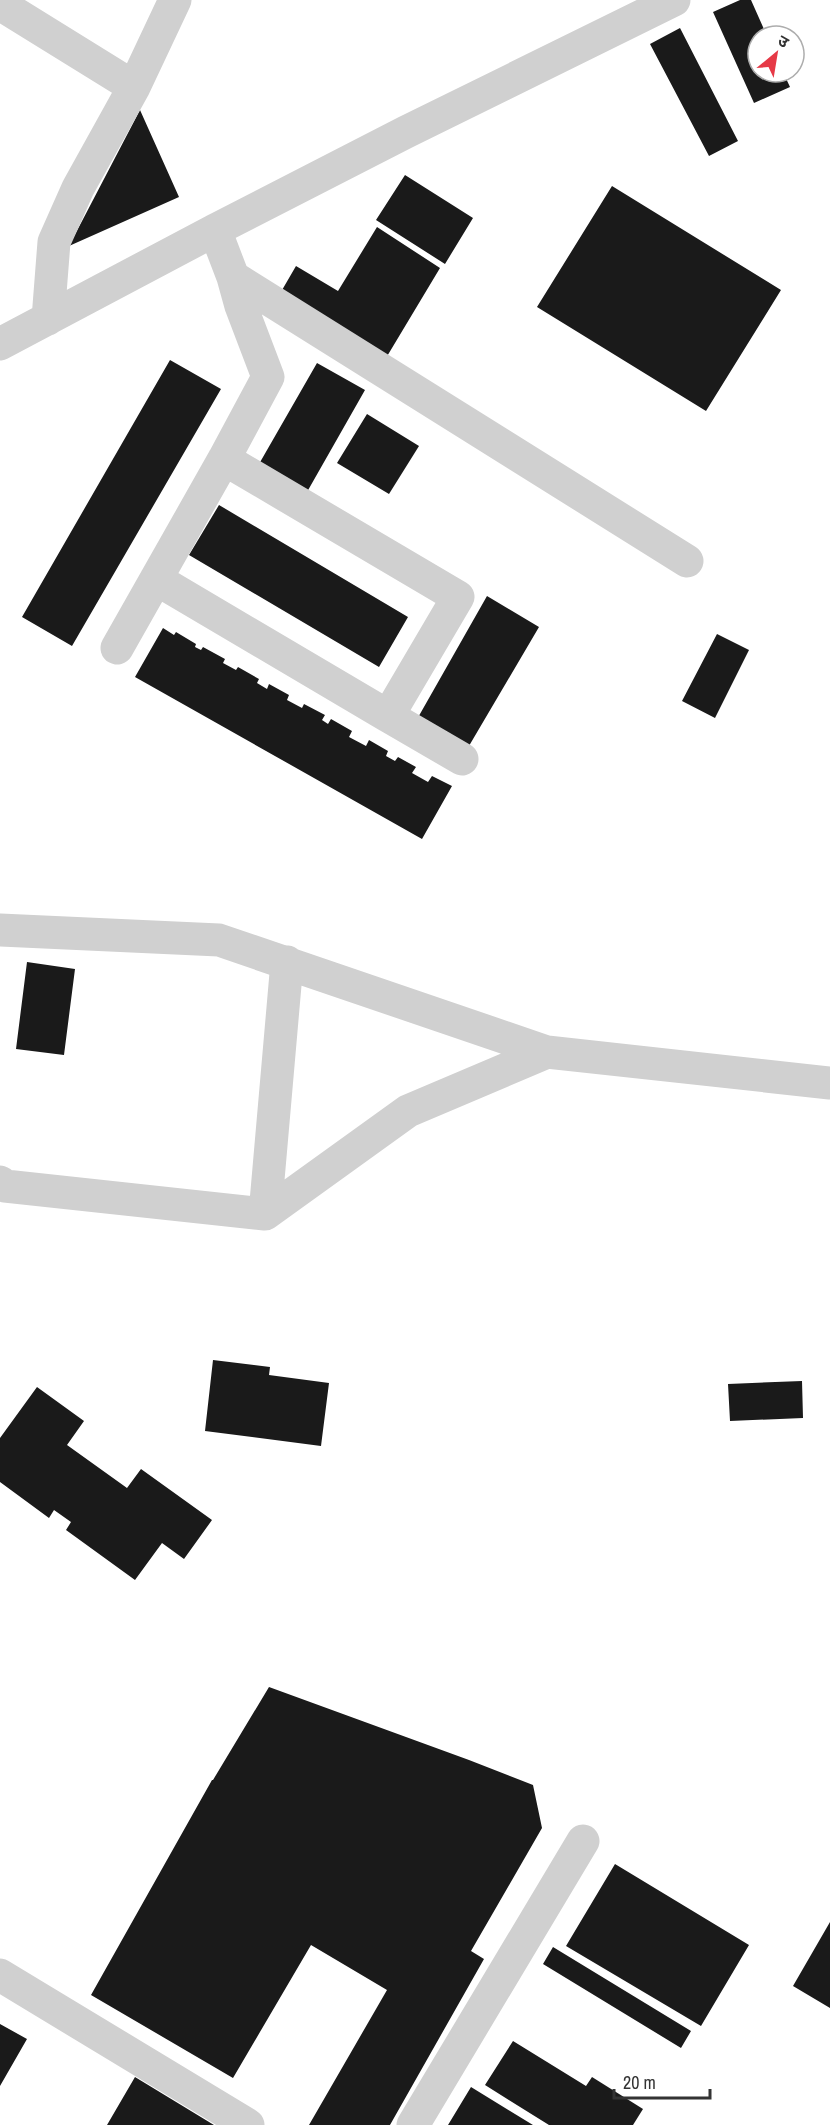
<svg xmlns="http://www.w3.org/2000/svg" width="830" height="2125" font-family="'Archivo Narrow','Noto Sans Devanagari',sans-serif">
	<rect width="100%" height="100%" fill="#fff"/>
	<path fill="#1a1a1a" d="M740 0H751L767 36H758V72H783L790 87 754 103 713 12Z
		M680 28 738 141 709 156 650 44Z
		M140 110 179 197 69 246Z
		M405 175 473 218 445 264 376 220Z
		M612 186 781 290 706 411 537 307Z
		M377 227 440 268 383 363 278 297 296 266 338 291Z
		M170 360 221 389 72 646 22 617Z
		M317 363 365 390 307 492 259 464Z
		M367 414 419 446 389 494 337 463Z
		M219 505 408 617 379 667 189 555Z
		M487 596 539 627 466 751 416 721Z
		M163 628 174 635 176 632 196 644 195 647 201 650 203 647 225 659 223 663 236 670 238 667 259 679 257 683 267 689 269 684 289 695 287 700 302 708 304 704 325 715 322 720 328 724 331 719 352 731 349 737 366 746 369 740 388 751 386 756 395 761 398 757 416 767 412 773 428 782 432 776 452 786 422 839 135 677Z
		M717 634 749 650 715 718 682 701Z
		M27 962 75 969 64 1055 16 1049Z
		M213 1360 270 1367 269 1375 329 1383 321 1446 205 1431Z
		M802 1381 803 1418 730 1421 728 1384Z
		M37 1387 84 1421 67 1445 127 1488 141 1469 212 1520 184 1559 162 1543 135 1580 66 1530 71 1522 54 1510 49 1518 0 1482V1438Z
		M269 1687 469 1760 533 1785 542 1828 471 1951 484 1959 390 2125H309L387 1990 311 1945 233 2078 91 1995 212 1780H213Z
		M615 1864 749 1945 701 2026 566 1946Z
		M830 1922V2008L793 1986Z
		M553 1947 691 2031 681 2048 543 1964Z
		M0 2024 27 2039 0 2086Z
		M513 2041 586 2086 592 2077 643 2109 633 2125H549L485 2085Z
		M135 2077 214 2125H107Z
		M471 2087 533 2125H448Z"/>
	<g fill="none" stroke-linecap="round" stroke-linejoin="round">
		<path stroke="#d0d0d0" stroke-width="33" d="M0 4 134 87
			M233 277 687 561
			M48 319 54 242 78 188 134 87 175 0
			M0 344 215 230 406 132 674 0
			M156 579 388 716 458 597 224 459
			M117 648 224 459 268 377 241 306 233 277 215 230
			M388 716 462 759
			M0 930 219 940 547 1052 830 1083
			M0 1182 5 1186 265 1214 408 1111 547 1052
			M265 1214 287 962
			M0 1975 248 2125
			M413 2125 583 1841"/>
	</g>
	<g transform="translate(776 54) rotate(30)"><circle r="28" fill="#ffffff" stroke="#adadad" stroke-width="1.5"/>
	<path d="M0-4.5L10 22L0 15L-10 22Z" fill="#e63946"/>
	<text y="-9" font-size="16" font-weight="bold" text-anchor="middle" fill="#333333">उ</text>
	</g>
	<path d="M614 2089v9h96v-9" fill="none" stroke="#333333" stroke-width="3"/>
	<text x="623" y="2089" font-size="18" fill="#333333" stroke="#ffffff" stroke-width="4.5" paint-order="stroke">20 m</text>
</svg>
